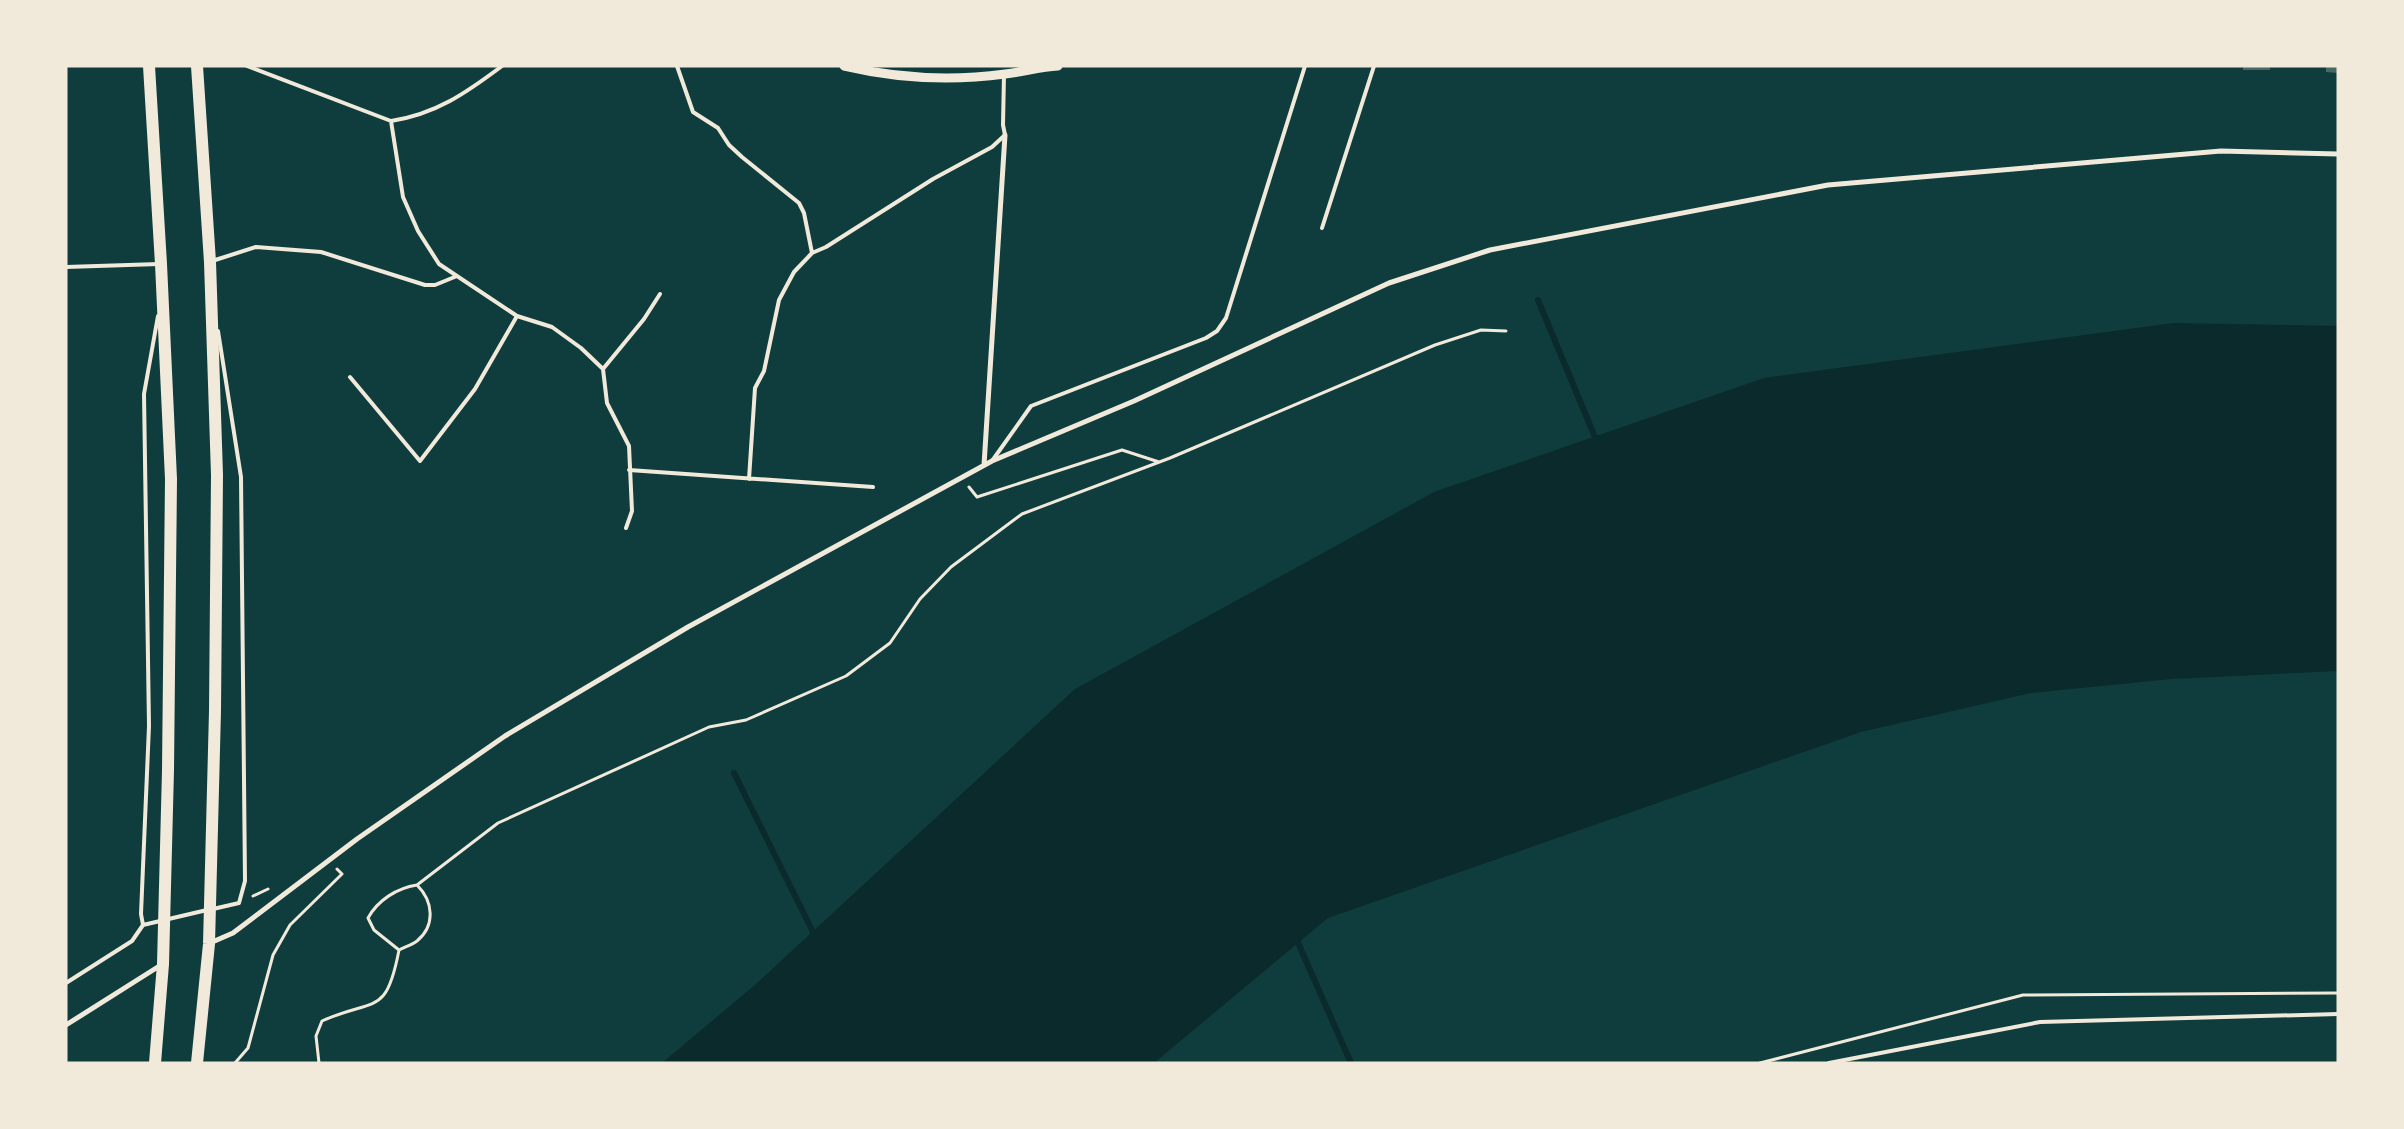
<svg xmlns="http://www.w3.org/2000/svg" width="2404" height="1129" font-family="'Source Serif 4',serif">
	<rect width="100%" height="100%" fill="#0f3d3e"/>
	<path fill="#0a2a2b" d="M2173 323 2338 326V671L2171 679 2031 693 1861 732 1328 918 1154 1063H662L756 984 1075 689 1434 492 1764 378Z"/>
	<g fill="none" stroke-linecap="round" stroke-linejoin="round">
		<path stroke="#0a2a2b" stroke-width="6" d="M1538 300 1597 442
			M734 773 816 938
			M1295 936 1351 1063"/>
	</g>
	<path fill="#486865" d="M2243 66H2270V70H2243Z
		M2326 66H2338V73L2326 72Z"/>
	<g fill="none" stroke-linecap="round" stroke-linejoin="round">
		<path stroke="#f1e9da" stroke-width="3" d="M969 487 977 497 1122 450 1159 462
			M417 885 498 823 709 727 746 720 846 676 890 643 920 599 951 567 1022 514 1170 458 1435 345 1481 330 1506 331
			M417 885C433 901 436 925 417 941 412 945 404 947 399 950L374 930 368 918C378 900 397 888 417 885Z
			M253 896 268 889
			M235 1063 248 1048 273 955 290 925 342 874 337 869
			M319 1063 316 1036 322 1021C375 997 386 1018 399 950
			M1760 1063 2023 995 2338 993"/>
		<path stroke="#f1e9da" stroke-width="4" d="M247 66 391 121C436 114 466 93 502 66
			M677 66 693 112 718 128 729 145 742 157 799 203 804 213 812 253
			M391 121 403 197 418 231 439 264 517 316 552 327 581 348 603 369 607 403 629 446 632 511 626 528
			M1322 228 1374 66
			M212 261 256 247 321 252 425 285H435L457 276
			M66 267 159 264
			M603 369 644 319 660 294
			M350 377 420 461 475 389 517 316
			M992 461 1031 406 1206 338 1217 331 1226 318 1305 66
			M629 470 873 487
			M749 479 755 388 764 371 779 300 794 272 812 253 826 247 933 179 992 147 1005 135 1003 125 1004 74
			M213 909 239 903 245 881 241 477 218 331
			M143 925 141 914 149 726 144 394 158 316
			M66 983 132 941 143 925 207 910
			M1829 1063 2040 1022 2338 1014"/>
		<path stroke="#f1e9da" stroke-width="5" d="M984 465 1005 135
			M210 943 233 933 357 839 505 736 688 627 992 461 1134 401 1389 283 1490 250 1828 185 2221 151 2338 154
			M66 1025 161 965"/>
		<path stroke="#f1e9da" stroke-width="9" d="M844 66C895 78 952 81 1005 74 1023 72 1040 67 1058 66"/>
		<path stroke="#f1e9da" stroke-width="12" d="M149 66 161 264 171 479 168 770 163 964 155 1063
			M197 66 210 262 217 475 215 711 209 944 197 1063"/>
	</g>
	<rect width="2404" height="1129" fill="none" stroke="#f1e9da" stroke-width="135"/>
</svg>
